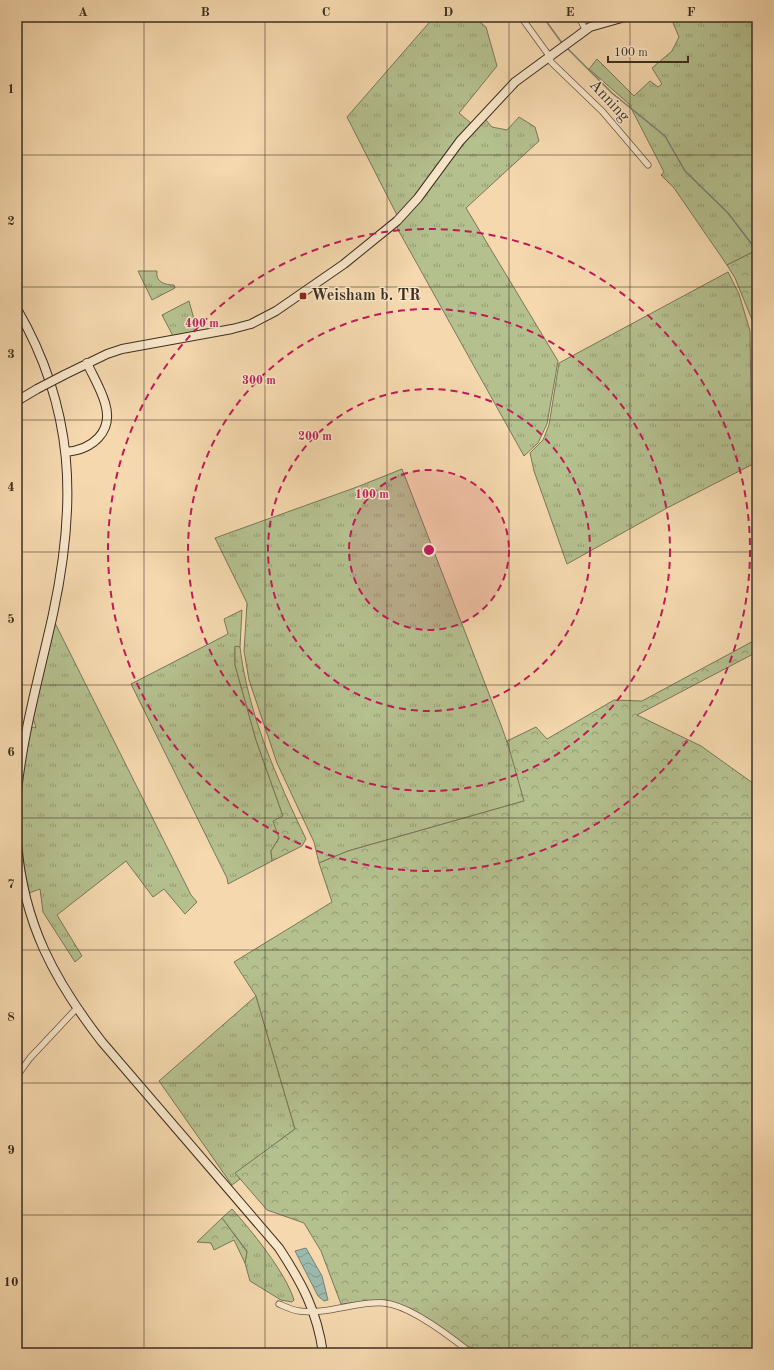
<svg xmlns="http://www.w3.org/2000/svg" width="774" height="1370" font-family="'Old Standard TT',serif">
	<defs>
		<pattern id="grass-tufts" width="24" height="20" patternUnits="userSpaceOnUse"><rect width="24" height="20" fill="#b5c08f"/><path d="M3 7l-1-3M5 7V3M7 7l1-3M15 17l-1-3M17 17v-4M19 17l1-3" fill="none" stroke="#949c74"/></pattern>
		<pattern id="forest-crowns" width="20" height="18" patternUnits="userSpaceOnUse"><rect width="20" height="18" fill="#b5c08f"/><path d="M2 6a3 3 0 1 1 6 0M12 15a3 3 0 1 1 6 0" fill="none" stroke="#949c74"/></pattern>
		<pattern id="water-waves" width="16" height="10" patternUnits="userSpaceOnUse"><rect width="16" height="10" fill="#9cb9ad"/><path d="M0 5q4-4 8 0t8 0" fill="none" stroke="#80978c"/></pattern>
	</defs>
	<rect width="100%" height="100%" fill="#f5d8ae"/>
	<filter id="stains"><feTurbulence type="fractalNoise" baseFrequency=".005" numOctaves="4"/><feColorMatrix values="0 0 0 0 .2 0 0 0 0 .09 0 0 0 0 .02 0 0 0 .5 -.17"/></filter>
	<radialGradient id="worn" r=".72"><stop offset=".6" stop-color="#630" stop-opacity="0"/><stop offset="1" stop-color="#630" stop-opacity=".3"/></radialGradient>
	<path fill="url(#grass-tufts)" stroke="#797758" d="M434 17H473L486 27 497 66 459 113 472 124 398 217 347 117Z
		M677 17H754L757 22V250L727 265 674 188 661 175 664 172 629 104 589 69 597 59 634 96 650 81 658 87 662 84 652 68 672 51 679 37 673 23 678 20Z
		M519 117 535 127 539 141 466 208 558 361 547 424 538 443 524 456 396 226 484 118 492 127 507 130Z
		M138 271H157C155 282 165 285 174 285L175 288 152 300Z
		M728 272 739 294 750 331 751 399 752 415 757 428V462L667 508 567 564 534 471 530 453 543 440 549 425 559 363Z
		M189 301 197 330 196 332 173 336 162 315Z
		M402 469 501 725 513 759 524 801 348 851 319 863 314 842 277 763 249 680 244 651 247 603 215 538 357 487Z
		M242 610 240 647H235V665L256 740 283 816 279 838 271 851 272 861 228 884 227 878 131 684 228 634 224 619Z
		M55 623 191 895 197 902 185 914 164 889 153 897 126 861 57 915 82 956 75 962 43 912 40 889 29 893C19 852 16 766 32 727L36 728 33 718Z
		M256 996 295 1129 236 1173 240 1179 232 1185 159 1081Z
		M232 1209C251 1230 286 1273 294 1300L292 1302 281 1300 250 1281 245 1263 247 1251 222 1218Z"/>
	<path fill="url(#forest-crowns)" stroke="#797758" d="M757 250V332L735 278 727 265Z
		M757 639V652L637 715 701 746 757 786V1353H493L464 1346 404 1307 374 1301 341 1304 321 1251 304 1223 267 1210 235 1173 295 1129 256 996 234 962 332 902 319 863 348 851 524 801 507 741 536 727 547 739 614 700 642 701Z
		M235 646 240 647C248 714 277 779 306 839L302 846 272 861 271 851 279 838 273 821 283 816 256 740 235 665Z
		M222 1218 247 1252 245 1263 234 1240 214 1250 211 1243 197 1242Z"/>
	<path fill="url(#water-waves)" stroke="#768175" d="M306 1248 322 1276 328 1300 324 1301 318 1296 295 1251Z"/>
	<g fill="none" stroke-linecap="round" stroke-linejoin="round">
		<path stroke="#768175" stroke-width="1.5" d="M543 17 562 43
			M567 48 612 93 665 136 685 171 728 213 757 251"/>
		<g stroke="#6b5844" stroke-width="7">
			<path id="street" d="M521 17 550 57 551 62 602 111 648 165
				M579 17 585 29
				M17 1076 30 1058 76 1009
				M279 1304C286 1307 292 1310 299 1311 327 1315 356 1301 384 1303 410 1305 451 1337 471 1353
				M468 1350 481 1353"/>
		</g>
		<g stroke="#3d2e20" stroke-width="10">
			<path id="secondary" d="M17 309C75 409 77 503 53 614 40 673 23 732 17 792
				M64 375 107 354 122 349 232 329 251 324 276 311 344 264 397 221 418 198 460 141 515 82 590 27 625 17
				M17 401 37 389
				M65 452C92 450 114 432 105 403 101 389 93 376 87 363
				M17 844C24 924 54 980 102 1042L279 1248C302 1283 317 1311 323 1353"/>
		</g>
		<use href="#street" stroke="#f8e6ca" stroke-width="5.5"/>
		<use href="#secondary" stroke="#f8e6ca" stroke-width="8"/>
		<g stroke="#3d2e20" stroke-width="10" stroke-linecap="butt">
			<path id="secondary-bridge" d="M37 389 64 375"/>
		</g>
		<use href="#secondary-bridge" stroke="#f8e6ca" stroke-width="8"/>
	</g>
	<path fill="none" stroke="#3d2e20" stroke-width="1" stroke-opacity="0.55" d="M144 17V1353M265 17V1353M387 17V1353M509 17V1353M630 17V1353M17 155H757M17 287H757M17 420H757M17 552H757M17 685H757M17 818H757M17 950H757M17 1083H757M17 1215H757"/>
	<circle cx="429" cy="550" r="80" fill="#c2185b" fill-opacity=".12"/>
	<g fill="none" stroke="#c2185b" stroke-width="2" stroke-dasharray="7 5">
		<circle cx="429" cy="550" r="80"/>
		<circle cx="429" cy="550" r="161"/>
		<circle cx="429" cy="550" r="241"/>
		<circle cx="429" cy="550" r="321"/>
	</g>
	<rect fill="#8f2418" stroke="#f8e6ca" stroke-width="1.5" x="299" y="292" width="8" height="8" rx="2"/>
	<g text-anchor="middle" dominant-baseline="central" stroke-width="3" stroke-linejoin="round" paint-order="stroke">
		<g font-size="16" fill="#3d2e20" stroke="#f8e6ca">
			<text transform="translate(609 101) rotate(47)">Anning</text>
		</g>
		<g font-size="16" font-weight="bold" fill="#3d2e20" stroke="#f8e6ca" text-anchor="start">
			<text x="311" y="296">Weisham b. TR</text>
		</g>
	</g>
	<circle cx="429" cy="550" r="6" fill="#c2185b" stroke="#f8e6ca" stroke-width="2"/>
	<g font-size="12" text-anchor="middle" font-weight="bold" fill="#c2185b" stroke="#f8e6ca" stroke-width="3" stroke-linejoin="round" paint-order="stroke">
		<text x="202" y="327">400 m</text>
		<text x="259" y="384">300 m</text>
		<text x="315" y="440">200 m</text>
		<text x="372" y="498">100 m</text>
	</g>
	<rect width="774" height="1370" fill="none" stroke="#f5d8ae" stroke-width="44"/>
	<path d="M608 56v6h80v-6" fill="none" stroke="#3d2e20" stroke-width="2"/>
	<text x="614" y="56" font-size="12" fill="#3d2e20" stroke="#f8e6ca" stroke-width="3" paint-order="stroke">100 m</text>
	<rect x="22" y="22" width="730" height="1326" fill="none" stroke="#3d2e20" stroke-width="1.5"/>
	<g font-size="13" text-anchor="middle" font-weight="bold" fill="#3d2e20">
		<text x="83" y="16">A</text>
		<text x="205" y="16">B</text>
		<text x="326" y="16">C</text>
		<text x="448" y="16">D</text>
		<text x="570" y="16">E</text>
		<text x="691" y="16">F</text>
		<text x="11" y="93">1</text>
		<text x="11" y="225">2</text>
		<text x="11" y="358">3</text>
		<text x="11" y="491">4</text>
		<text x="11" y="623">5</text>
		<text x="11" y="756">6</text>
		<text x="11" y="888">7</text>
		<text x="11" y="1021">8</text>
		<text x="11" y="1154">9</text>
		<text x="11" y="1286">10</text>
	</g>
	<rect width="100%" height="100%" filter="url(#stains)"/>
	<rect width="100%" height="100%" fill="url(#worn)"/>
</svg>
